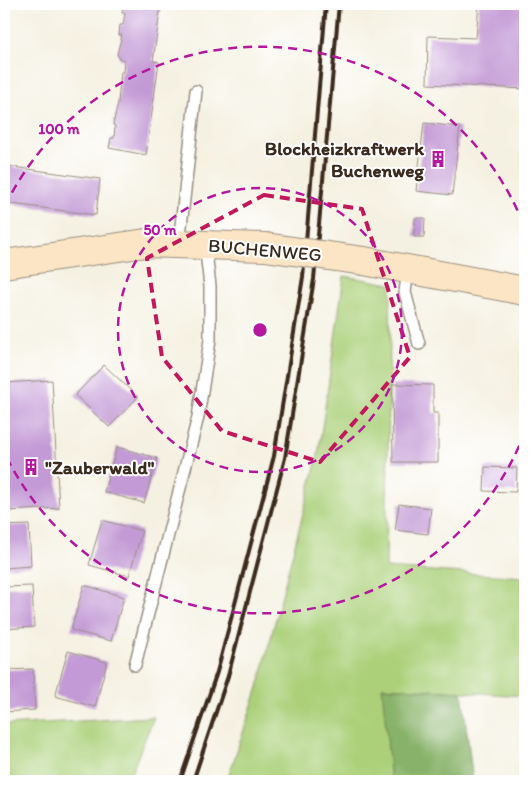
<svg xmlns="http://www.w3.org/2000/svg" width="529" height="785" font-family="Itim,sans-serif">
	<rect width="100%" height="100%" fill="#fff"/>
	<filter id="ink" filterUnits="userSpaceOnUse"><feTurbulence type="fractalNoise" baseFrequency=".02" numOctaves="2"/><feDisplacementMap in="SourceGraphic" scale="10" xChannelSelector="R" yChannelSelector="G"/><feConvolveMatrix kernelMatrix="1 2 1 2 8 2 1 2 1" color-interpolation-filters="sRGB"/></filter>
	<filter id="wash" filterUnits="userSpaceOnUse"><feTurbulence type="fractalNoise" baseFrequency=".0096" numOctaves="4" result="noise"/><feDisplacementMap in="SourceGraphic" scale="20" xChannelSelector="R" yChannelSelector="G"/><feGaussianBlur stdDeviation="1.12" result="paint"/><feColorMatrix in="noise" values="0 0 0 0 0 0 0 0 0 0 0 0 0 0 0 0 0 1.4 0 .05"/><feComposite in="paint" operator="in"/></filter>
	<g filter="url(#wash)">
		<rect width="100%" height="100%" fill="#f5f1e2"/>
		<path fill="#abd079" stroke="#737d4c" d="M344 276 391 284 386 568 525 577V696L383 687 391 781H227L259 684 318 455Z
			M154 717 128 781H4V725Z"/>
		<path fill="#88b269" stroke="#626e44" d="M382 687 462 692 473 781H391Z"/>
		<g id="blocks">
			<path fill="#c39ad5" d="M124 4H161L153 61 159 62 146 155 109 148 111 138H114L115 126 113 125 118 103 121 72H123L124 60 120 59 117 54 122 35H119L120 25H123L125 13H122Z
				M479 4H525V89L427 84 428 36 476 38Z
				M424 123 460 127 452 195 416 191Z
				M6 166 100 179 96 215 4 203Z
				M415 218H425L424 237H414Z
				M104 365 138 397 109 427 75 395Z
				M52 380 59 508 8 511 4 383Z
				M392 384 433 385V413H438V462H393Z
				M117 447 157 458 144 503 104 492Z
				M485 467 517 468 516 492 484 491Z
				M399 504 431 508 428 534 395 530Z
				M102 520 142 531 129 576 89 565Z
				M29 525 31 566 4 568V526Z
				M84 585 124 597 111 641 71 630Z
				M32 586 34 627 4 629V587Z
				M68 651 107 662 95 707 55 696Z
				M33 669 35 710 4 712V670Z"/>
		</g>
	</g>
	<g filter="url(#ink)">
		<use href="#blocks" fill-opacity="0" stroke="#988e80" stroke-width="1"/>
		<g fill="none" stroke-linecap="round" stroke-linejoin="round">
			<g stroke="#988e80" stroke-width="14">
				<path id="lane" d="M179 244 196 91
					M408 270 405 292 419 344
					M135 665 198 417 210 340V286L205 244"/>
			</g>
			<g stroke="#988e80" stroke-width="30">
				<path id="secondary" d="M364 261 525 291
					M4 264 146 243 265 247"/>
			</g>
			<use href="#lane" stroke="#fff" stroke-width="11"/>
			<use href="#secondary" stroke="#fce5c4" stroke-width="28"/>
			<path stroke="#3b2a1e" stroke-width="4" d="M180 781 217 672 274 456 303 277 326 4
				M193 781 228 676 285 458 314 279 339 4"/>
			<g stroke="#988e80" stroke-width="30" stroke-linecap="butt">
				<path id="secondary-bridge" d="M265 247 364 261"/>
			</g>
			<use href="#secondary-bridge" stroke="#fce5c4" stroke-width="28"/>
		</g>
	</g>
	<path fill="none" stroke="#c2185b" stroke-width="4" stroke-dasharray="10 6" stroke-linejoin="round" d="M264 195 362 209 410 357 320 462 222 431 162 357 147 258Z"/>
	<g fill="none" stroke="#b5179e" stroke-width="2.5" stroke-dasharray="9 6">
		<circle cx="260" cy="330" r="142"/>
		<path d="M525 432A284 284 0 0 1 5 454M5 206A284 284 0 0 1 525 228"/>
	</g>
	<defs>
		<g id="building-bare" transform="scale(1.35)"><path d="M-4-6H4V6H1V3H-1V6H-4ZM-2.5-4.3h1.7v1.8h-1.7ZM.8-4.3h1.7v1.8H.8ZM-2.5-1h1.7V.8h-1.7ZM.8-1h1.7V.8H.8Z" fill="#b5179e" stroke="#fff" stroke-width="2.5" paint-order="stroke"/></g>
	</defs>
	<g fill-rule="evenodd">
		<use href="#building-bare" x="438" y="159"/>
		<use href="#building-bare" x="31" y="467"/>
	</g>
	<g text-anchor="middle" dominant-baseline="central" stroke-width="4" stroke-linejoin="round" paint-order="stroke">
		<g font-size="19" font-weight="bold" fill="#3b2a1e" stroke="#fff" text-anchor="end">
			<text x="424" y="148">Blockheizkraftwerk<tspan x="424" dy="22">Buchenweg</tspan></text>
			<text x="45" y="467" text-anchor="start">"Zauberwald"</text>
		</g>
		<g font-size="19" fill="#3b2a1e" stroke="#fff">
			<text transform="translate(265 250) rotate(5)">BUCHENWEG</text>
		</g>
	</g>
	<circle cx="260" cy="330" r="8" fill="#b5179e" stroke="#fff" stroke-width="2.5"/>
	<g font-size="15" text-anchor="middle" font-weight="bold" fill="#b5179e" stroke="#fff" stroke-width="4" stroke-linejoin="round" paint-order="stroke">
		<text x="59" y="134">100 m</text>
		<text x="160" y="235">50 m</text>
	</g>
	<rect width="529" height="785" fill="none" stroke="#fff" stroke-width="20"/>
</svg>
